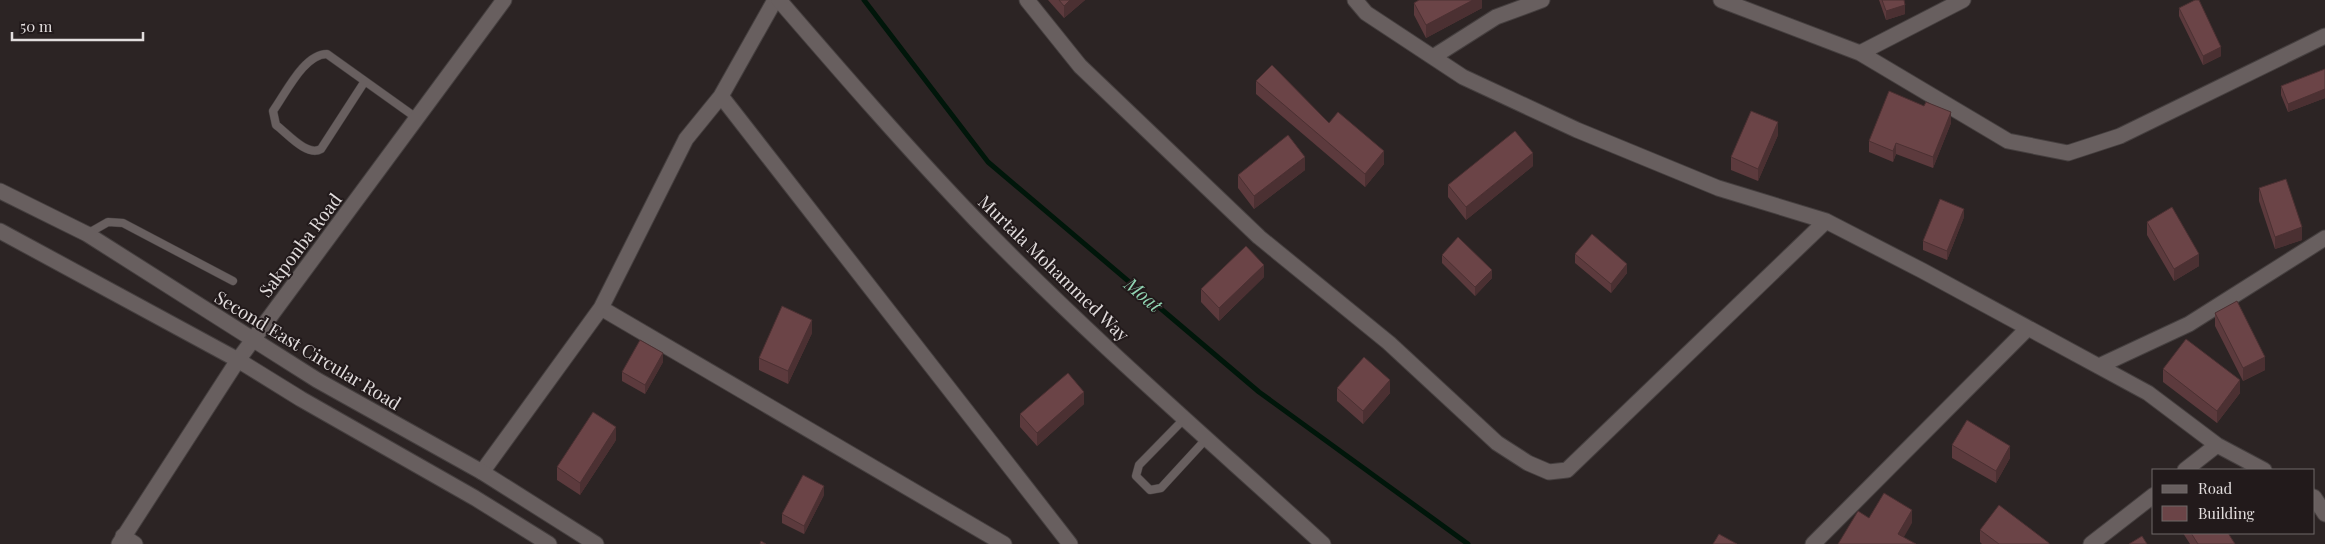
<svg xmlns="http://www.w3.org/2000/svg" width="2325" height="544" font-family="'Playfair Display',serif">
	<rect width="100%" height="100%" fill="#2c2424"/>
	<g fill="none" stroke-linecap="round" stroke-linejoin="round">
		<path stroke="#00160a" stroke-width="5" d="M864 0 988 162 1259 392 1468 544"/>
		<g stroke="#453f3f" stroke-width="9">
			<path id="lane" d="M365 81 321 149C307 157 288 134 276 125L273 111C286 93 304 54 327 54L418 119
				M87 234 108 222 123 223 233 281
				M1185 418 1139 465 1136 476 1150 490 1161 488 1207 438"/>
		</g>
		<g stroke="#453f3f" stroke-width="17">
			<path id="street" d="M1027 0 1080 66 1259 237 1389 343 1497 443 1528 463 1549 472 1567 470 1826 221
				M1355 0 1366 13 1463 77 1577 130 1718 188 1826 221 1923 271 2148 393 2217 445 2264 470
				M1721 0 1860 53 2008 141 2068 153 2120 136 2325 36
				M1860 53 1963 0
				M1433 57 1496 17 1542 0
				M721 96 1070 544
				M601 308 1004 544
				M2099 366 2189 324 2325 238
				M2185 470 2217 445
				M482 472 601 308 686 139 721 96 775 0
				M2314 497 2325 514
				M123 536 135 544
				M1813 544 2028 328
				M2091 544 2154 495"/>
		</g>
		<g stroke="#453f3f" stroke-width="17">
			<path id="secondary" d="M779 0C843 74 907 148 975 219 1085 333 1206 437 1323 544
				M0 191 87 234 317 380 482 472 596 544
				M0 231 238 360 301 399 475 498 549 544
				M119 544 238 360 504 0"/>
		</g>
		<use href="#lane" stroke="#685f5f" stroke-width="8"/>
		<use href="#street" stroke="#685f5f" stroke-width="15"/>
		<use href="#secondary" stroke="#685f5f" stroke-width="15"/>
	</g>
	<path fill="#5c3a3d" d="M1048 0H1085L1064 18Z
		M1482 0V8L1426 38 1414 15V3Z
		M1879 0H1904L1905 14 1886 20Z
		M2179 8 2221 56 2203 65 2179 16Z
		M2325 69V98L2288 112 2281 95V86Z
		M1256 81 1329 123 1384 164 1365 187 1256 94Z
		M1951 123 1933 168 1896 154 1893 162 1869 152V141Z
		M1778 135 1758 181 1731 170V157Z
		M1533 166 1466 220 1448 197V185Z
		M1305 170 1254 209 1238 188V175Z
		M2259 188 2302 240 2275 249 2259 201Z
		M1964 217 1947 260 1923 250V241Z
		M2147 222 2199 266 2174 281 2147 235Z
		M1575 254 1627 273 1611 293 1575 263Z
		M1442 255 1492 278 1475 296 1442 263Z
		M1264 277 1219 321 1201 302V289Z
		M2215 313 2265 370 2243 381 2215 326Z
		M812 333 788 384 759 370V358Z
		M663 362 645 394 622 381V372Z
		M2163 369 2240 393 2217 423 2163 382Z
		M1337 388 1390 393 1363 424 1337 401Z
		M1084 404 1037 446 1020 427V414Z
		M616 440 580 495 557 480V467Z
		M1952 445 2010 458 1996 483 1952 458Z
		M824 495 804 534 782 523V514Z
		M1980 530 2049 544H1982L1980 542Z
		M2183 533H2228L2235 544H2190Z"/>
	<path fill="#4b3032" d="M1070 0H1085L1064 18V6Z
		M1473 0H1482V8L1426 38V25Z
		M1905 5V14L1886 20V11Z
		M2221 47V56L2203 65V56Z
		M2325 89V98L2288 112V104Z
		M1951 112V123L1933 168V157Z
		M1778 122V135L1758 181V169Z
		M1896 143V154L1893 162V151Z
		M1384 151V164L1365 187V174Z
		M1533 153V166L1466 220V207Z
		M1305 157V170L1254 209V196Z
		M1964 209V217L1947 260V251Z
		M2302 227V240L2275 249V237Z
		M2199 254V266L2174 281V269Z
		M1627 264V273L1611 293V284Z
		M1264 265V277L1219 321V308Z
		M1492 270V278L1475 296V287Z
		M812 320V333L788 384V371Z
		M663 353V362L645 394V385Z
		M2265 357V370L2243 381V368Z
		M1390 380V393L1363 424V411Z
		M2240 380V393L2217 423V411Z
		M1084 392V404L1037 446V433Z
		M616 427V440L580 495V483Z
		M2010 446V458L1996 483V471Z
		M824 486V495L804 534V526Z
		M1912 510V523L1900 544 1898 534Z"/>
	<path fill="#6b4447" stroke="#4b3032" d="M1059 0H1070L1064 6Z
		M1419 0H1473L1426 25 1414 3Z
		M1882 0H1904L1905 5 1886 11Z
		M2195 0H2199L2221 47 2203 56 2179 8Z
		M1272 65 1329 123 1338 112 1384 151 1365 174 1256 81Z
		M2325 69V89L2288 104 2281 86Z
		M1889 91 1924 106 1926 102 1951 112 1933 157 1896 143 1893 151 1869 141Z
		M1751 111 1778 122 1758 169 1731 157Z
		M1515 131 1533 153 1466 207 1448 185Z
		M1288 135 1305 157 1254 196 1238 175Z
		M2286 179 2302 227 2275 237 2259 188Z
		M1940 199 1964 209 1947 251 1923 241Z
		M2172 207 2199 254 2174 269 2147 222Z
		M1592 234 1627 264 1611 284 1575 254Z
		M1458 237 1492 270 1475 287 1442 255Z
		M1246 246 1264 265 1219 308 1201 289Z
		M2237 301 2265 357 2243 368 2215 313Z
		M782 306 812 320 788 371 759 358Z
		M2186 339 2240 380 2217 411 2163 369Z
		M640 340 663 353 645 385 622 372Z
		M1364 357 1390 380 1363 411 1337 388Z
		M1068 373 1084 392 1037 433 1020 414Z
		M593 412 616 427 580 483 557 467Z
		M1967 420 2010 446 1996 471 1952 445Z
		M803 475 824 486 804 526 782 514Z
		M1884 493 1912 510 1898 534 1916 544H1838L1858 511 1869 518Z
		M1999 505 2049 543V544H1999L1980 530Z
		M2191 533H2228L2235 544H2198Z
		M1719 534 1737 544H1713Z
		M2142 536 2147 544H2129Z
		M761 541 766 544H760Z"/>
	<g text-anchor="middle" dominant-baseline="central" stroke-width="4" stroke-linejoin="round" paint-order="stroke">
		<g font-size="18" fill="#e2dddd" stroke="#221a1b">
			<text transform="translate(300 245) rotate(-53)">Sakponba Road</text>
			<text transform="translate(1054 268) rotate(44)">Murtala Mohammed Way</text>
			<text transform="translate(308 350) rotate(31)">Second East Circular Road</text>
		</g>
		<g font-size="19" font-style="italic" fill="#91d5b3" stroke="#221a1b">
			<text transform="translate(1144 294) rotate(40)">Moat</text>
		</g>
	</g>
	<rect x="2152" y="469" width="162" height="65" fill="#221a1b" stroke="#6f6869"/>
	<rect x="2162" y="485" width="25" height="8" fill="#685f5f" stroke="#6f6869"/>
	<text x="2198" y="494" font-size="15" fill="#e2dddd">Road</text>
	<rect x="2162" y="506" width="25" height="15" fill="#6b4447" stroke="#6f6869"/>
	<text x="2198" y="519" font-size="15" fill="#e2dddd">Building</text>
	<path d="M12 32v8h131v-8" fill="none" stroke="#e2dddd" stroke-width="2.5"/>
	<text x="20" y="32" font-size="15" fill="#e2dddd" stroke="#221a1b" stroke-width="4" paint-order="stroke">50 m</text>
</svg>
